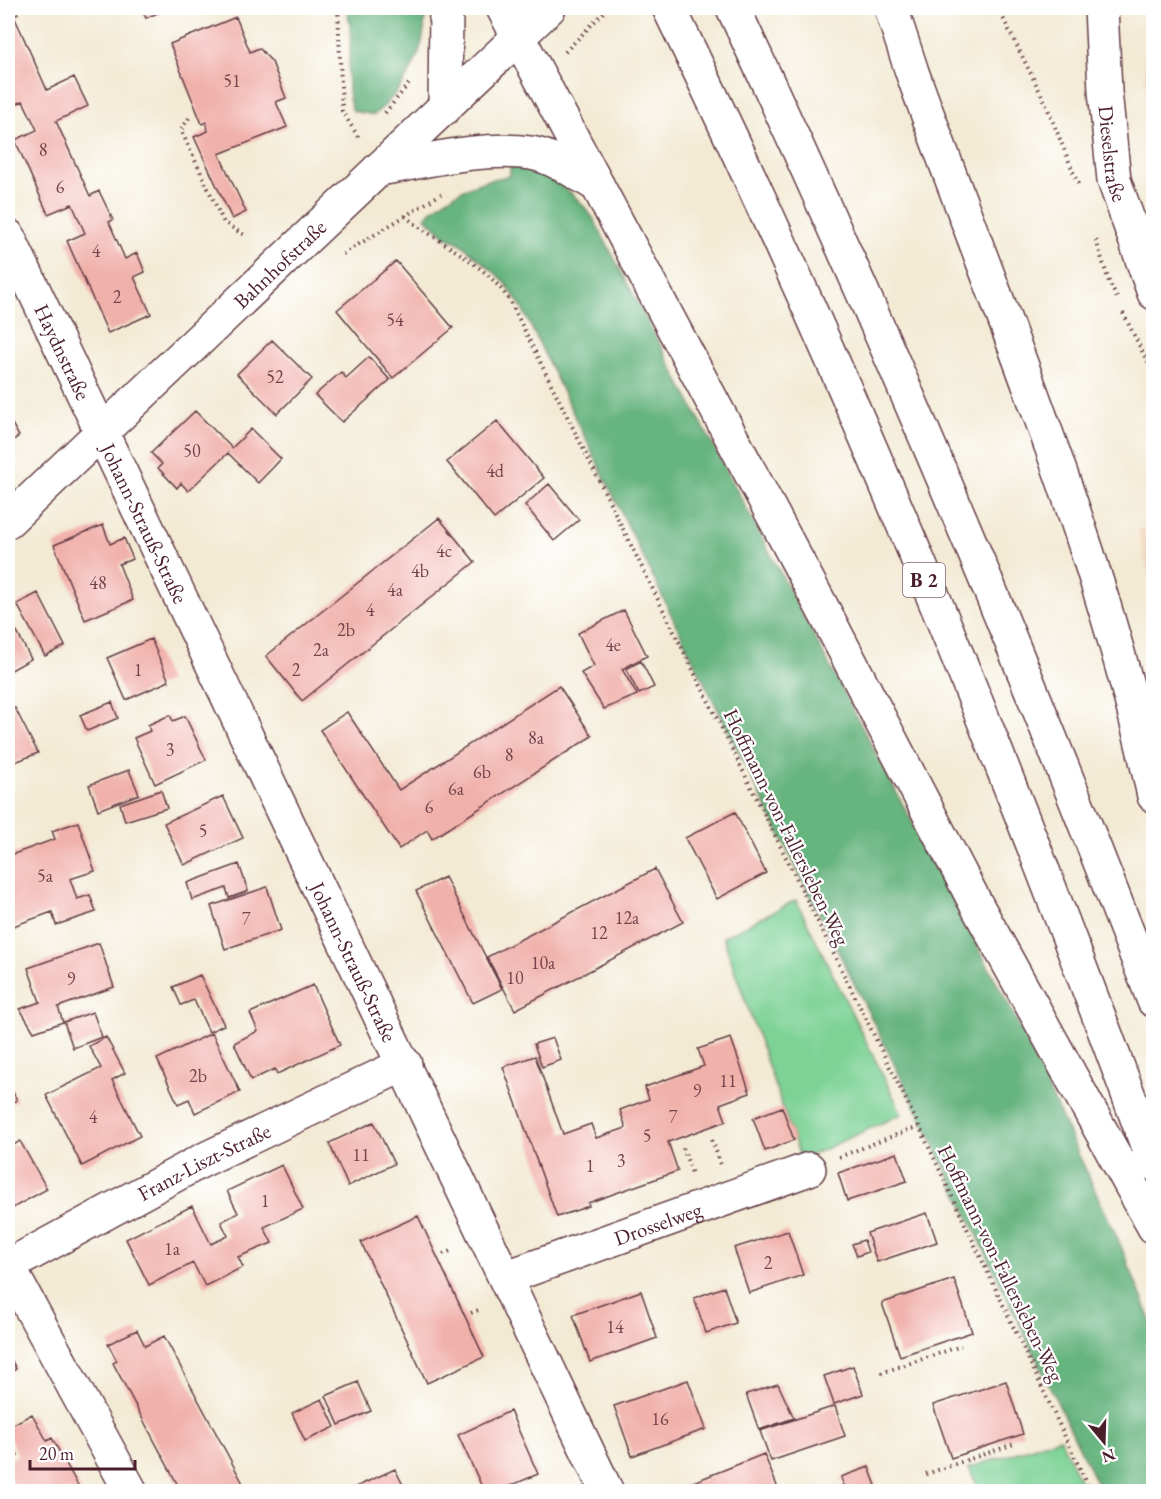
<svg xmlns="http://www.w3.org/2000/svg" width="1161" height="1499" font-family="'EB Garamond',serif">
	<rect width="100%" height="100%" fill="#fff"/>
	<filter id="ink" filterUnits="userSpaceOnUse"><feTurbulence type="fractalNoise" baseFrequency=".0167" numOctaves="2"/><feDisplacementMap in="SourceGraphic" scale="12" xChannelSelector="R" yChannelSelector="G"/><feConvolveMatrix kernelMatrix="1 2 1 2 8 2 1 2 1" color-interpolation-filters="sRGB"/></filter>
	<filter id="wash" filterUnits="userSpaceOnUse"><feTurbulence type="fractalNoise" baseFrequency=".008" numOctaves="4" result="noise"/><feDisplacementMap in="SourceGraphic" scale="24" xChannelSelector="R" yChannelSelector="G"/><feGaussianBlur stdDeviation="1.35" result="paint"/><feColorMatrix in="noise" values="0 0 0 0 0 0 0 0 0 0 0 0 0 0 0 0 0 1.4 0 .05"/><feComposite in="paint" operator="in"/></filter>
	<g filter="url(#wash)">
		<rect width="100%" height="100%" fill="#f3ead4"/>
		<path fill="#f1d5bd" d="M1146 8H1153V156L1147 123 1144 44Z
			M1153 525H1154L1153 594 1138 530Z"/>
		<path fill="#7dd295" stroke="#647860" stroke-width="1.5" d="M796 900 902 1114 801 1160 723 937Z
			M1060 1438 1084 1491H980L969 1468Z"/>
		<path fill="#66b47e" stroke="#586a54" stroke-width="1.5" d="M346 8H424C429 49 405 89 374 115L353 111C339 78 359 41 346 8Z
			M510 167C547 170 572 189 593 218L1014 1015 1120 1244 1153 1325V1491H1100L924 1124 700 674 521 306 503 280 460 243 446 237 425 217C448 194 478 180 510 176Z"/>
		<g id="blocks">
			<path fill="#f1b1ab" d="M8 8H15L18 14 14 16 47 90 74 77 88 106 56 121 90 196 99 191 113 220 109 222 125 259 137 253 145 272 134 277 151 314 108 333 67 241 85 233 72 204 48 214 15 140 37 130 23 101 8 108Z
				M141 8H169L146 18Z
				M236 17 250 52 259 48 272 62 286 98 276 102 287 127 219 154 246 212 232 219 194 137 208 131 206 122 202 124 170 44Z
				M396 261 453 328 393 378 337 310Z
				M272 340 312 379 277 414 237 374Z
				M369 357 390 380 342 422 315 395 341 372 346 378Z
				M195 411 232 448 251 429 281 459 258 483 228 453 188 491 181 483 177 488 158 468 162 464 151 453Z
				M8 417 19 436 8 444Z
				M497 421 544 478 494 519 447 462Z
				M549 484 579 520 554 541 525 505Z
				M439 518 475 562 302 701 266 656Z
				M103 525 110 544 124 538 133 559 119 564 133 600 85 620 54 545Z
				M38 593 65 646 45 656 17 604Z
				M624 610 647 656 622 669 637 695 604 709 581 673 594 666 578 633Z
				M8 615 31 659 8 672Z
				M151 639 169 681 126 700 107 658Z
				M641 661 654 687 639 694 626 669Z
				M559 686 592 736 432 839 427 830 399 849 320 730 347 712 399 790Z
				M112 702 118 718 87 731 80 715Z
				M15 708 38 753 8 765V711Z
				M170 715 173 721 185 716 206 760 155 784 134 738 150 731 148 725Z
				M129 770 139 794 98 810 89 785Z
				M161 790 167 808 125 821 120 804Z
				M223 796 243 838 184 865 164 823Z
				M735 812 766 873 717 899 685 838Z
				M78 822 95 871 70 879 77 899 90 895 96 912 56 925 52 912 8 928V856L55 839 52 831Z
				M239 864 248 891 229 898 226 888 192 900 187 883Z
				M655 869 683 922 515 1010 487 957Z
				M445 877 502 989 473 1003 416 891Z
				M267 887 281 930 225 949 211 906Z
				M99 943 114 987 58 1007 63 1022 34 1032 20 1009 40 1002 28 968Z
				M200 975 224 1025 209 1032 194 1000 181 1005 173 987Z
				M313 985 340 1045 277 1074 275 1069 251 1080 234 1043 258 1031 250 1013Z
				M93 1012 102 1037 73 1048 64 1022Z
				M212 1033 240 1092 195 1113 189 1099 178 1104 157 1059Z
				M106 1037 125 1073 112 1080 140 1136 82 1166 46 1095 101 1068 89 1046Z
				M553 1038 561 1060 542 1067 534 1044Z
				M731 1038 750 1093 720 1104 726 1121 668 1142 678 1171 588 1203 589 1206 557 1217 503 1067 535 1056 563 1134 591 1124 596 1138 626 1128 620 1110 649 1099 645 1087 704 1066 698 1049Z
				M8 1083 17 1100 8 1105Z
				M782 1107 794 1140 765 1151 753 1118Z
				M374 1122 394 1164 348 1186 329 1143Z
				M20 1141 47 1189 9 1210 8 1149Z
				M897 1153 907 1181 847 1201 838 1173Z
				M282 1165 303 1209 264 1227 272 1243 238 1257 243 1267 205 1286 193 1263 149 1285 126 1239 192 1206 211 1244 228 1236 221 1222 238 1213 227 1191Z
				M927 1213 937 1242 877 1262 867 1233Z
				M418 1216 484 1357 427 1383 361 1242Z
				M788 1231 803 1275 749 1293 734 1248Z
				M864 1240 868 1252 857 1256 852 1244Z
				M954 1279 972 1332 900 1356 882 1303Z
				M724 1287 736 1323 706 1333 694 1298Z
				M641 1291 657 1338 590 1362 573 1315Z
				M137 1330 145 1346 164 1336 247 1491H181L113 1363 117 1361 108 1344Z
				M8 1353 16 1369 8 1374Z
				M853 1366 863 1394 834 1404 824 1376Z
				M688 1380 706 1429 632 1456 614 1406Z
				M1006 1381 1023 1434 951 1458 933 1405Z
				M358 1382 371 1411 339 1425 326 1396Z
				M778 1384 794 1418 759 1430 746 1394Z
				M322 1399 335 1427 305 1441 292 1413Z
				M835 1406 845 1436 771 1461 760 1431Z
				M510 1411 538 1474 498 1491H484L458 1435Z
				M32 1414 47 1441 52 1438 81 1491H17L8 1474V1461L18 1455 8 1435V1427Z
				M764 1454 779 1491H671Z
				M869 1467 878 1491H846L841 1477Z
				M395 1469 406 1491H347Z"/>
		</g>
	</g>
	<g filter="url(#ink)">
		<use href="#blocks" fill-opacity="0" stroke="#633d44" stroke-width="1.5"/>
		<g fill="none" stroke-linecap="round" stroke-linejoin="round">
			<g stroke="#633d44" stroke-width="36">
				<g id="minor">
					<path id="s1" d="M1101 8 1105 91 1114 180 1154 293"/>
					<path id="s2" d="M8 236 607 1492"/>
					<path id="s3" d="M8 1266 201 1161 405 1064"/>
					<path d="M8 1266 131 1492"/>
					<path id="s4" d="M507 1277 809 1169"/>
				</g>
			</g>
			<g stroke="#633d44" stroke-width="36">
				<g id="major">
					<path id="s5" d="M8 521 549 8"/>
				</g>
			</g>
			<g stroke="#633d44" stroke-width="36">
				<path id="highway" d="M503 8 825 613 976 904 1154 1227
					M669 8C852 382 1010 773 1154 1164
					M733 8C886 333 1025 665 1154 1001
					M891 8 912 72C998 310 1101 547 1154 796
					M445 108 446 8
					M379 169C427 161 482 146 531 153 554 157 578 174 598 186"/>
			</g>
			<path stroke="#633d44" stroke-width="4" stroke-dasharray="1.5 4.5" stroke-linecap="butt" d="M338 8 342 111 359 138
				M998 8 1045 102 1078 184
				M565 52 608 8
				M385 113 411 81
				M189 118 181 130 224 223 246 236
				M405 216C440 245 484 261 510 301L919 1126 1091 1492
				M1096 240 1109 282 1118 300
				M343 254 441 194
				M1123 313 1154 375
				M712 1140 721 1165
				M683 1148 693 1176
				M839 1157 919 1126
				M443 1254 453 1250
				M471 1313 481 1309
				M881 1373 961 1346
				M926 1474 1014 1444"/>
			<use href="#minor" stroke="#fff" stroke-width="33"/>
			<use href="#major" stroke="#fff" stroke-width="33"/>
			<use href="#highway" stroke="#fff" stroke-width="33"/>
		</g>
	</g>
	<g text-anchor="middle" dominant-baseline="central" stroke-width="4.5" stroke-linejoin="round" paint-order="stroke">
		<g font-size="18" fill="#74444b">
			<text x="232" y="80">51</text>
			<text x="43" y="149">8</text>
			<text x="60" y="186">6</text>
			<text x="96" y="250">4</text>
			<text x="117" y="296">2</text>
			<text x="395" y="319">54</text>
			<text x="275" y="376">52</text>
			<text x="192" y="450">50</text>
			<text x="495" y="470">4d</text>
			<text x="444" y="550">4c</text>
			<text x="420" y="570">4b</text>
			<text x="98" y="582">48</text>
			<text x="395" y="589">4a</text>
			<text x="370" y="609">4</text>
			<text x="346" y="629">2b</text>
			<text x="613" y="644">4e</text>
			<text x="321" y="649">2a</text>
			<text x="138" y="669">1</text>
			<text x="296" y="669">2</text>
			<text x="536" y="737">8a</text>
			<text x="170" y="749">3</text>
			<text x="509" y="754">8</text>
			<text x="482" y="771">6b</text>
			<text x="456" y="788">6a</text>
			<text x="429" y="806">6</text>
			<text x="203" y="830">5</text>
			<text x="45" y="875">5a</text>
			<text x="627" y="917">12a</text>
			<text x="246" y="918">7</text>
			<text x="599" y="932">12</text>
			<text x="543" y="962">10a</text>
			<text x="515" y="977">10</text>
			<text x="71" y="978">9</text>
			<text x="198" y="1075">2b</text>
			<text x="728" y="1080">11</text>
			<text x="697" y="1090">9</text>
			<text x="93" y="1116">4</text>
			<text x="673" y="1116">7</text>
			<text x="647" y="1135">5</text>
			<text x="361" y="1154">11</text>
			<text x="621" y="1160">3</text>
			<text x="590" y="1165">1</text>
			<text x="265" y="1200">1</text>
			<text x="172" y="1248">1a</text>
			<text x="768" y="1262">2</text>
			<text x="615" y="1326">14</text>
			<text x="660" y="1418">16</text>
		</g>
		<rect fill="#fff" stroke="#80626b" stroke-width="1.5" x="903" y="563" width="42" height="34" rx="4.5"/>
		<g font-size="20" font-weight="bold" fill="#4a1f2b">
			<text x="924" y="580">B 2</text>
		</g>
		<g font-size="21" fill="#4a1f2b" stroke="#fff">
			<text stroke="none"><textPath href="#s1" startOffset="146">Dieselstraße</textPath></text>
			<text stroke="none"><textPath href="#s5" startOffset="374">Bahnhofstraße</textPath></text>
			<text stroke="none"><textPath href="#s2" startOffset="128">Haydnstraße</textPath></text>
			<text stroke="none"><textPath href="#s2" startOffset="318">Johann-Strauß-Straße</textPath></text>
			<text transform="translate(787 827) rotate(64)">Hoffmann-von-Fallersleben-Weg</text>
			<text stroke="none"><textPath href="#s2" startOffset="804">Johann-Strauß-Straße</textPath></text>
			<text stroke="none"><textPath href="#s3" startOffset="222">Franz-Liszt-Straße</textPath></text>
			<text stroke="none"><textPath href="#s4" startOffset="160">Drosselweg</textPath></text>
			<text transform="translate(1001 1263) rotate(64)">Hoffmann-von-Fallersleben-Weg</text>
		</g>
	</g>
	<rect width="1161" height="1499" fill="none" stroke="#fff" stroke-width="30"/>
	<g transform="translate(1104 1442) rotate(161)" stroke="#ffffff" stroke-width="4.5" paint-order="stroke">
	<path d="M0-4.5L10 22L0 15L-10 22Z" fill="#4a1f2b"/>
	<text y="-9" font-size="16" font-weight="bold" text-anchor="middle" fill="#4a1f2b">N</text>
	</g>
	<path d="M30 1460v9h105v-9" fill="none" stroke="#4a1f2b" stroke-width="3"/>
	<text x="39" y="1460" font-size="18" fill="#4a1f2b" stroke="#ffffff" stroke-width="4.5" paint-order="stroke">20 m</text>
</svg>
